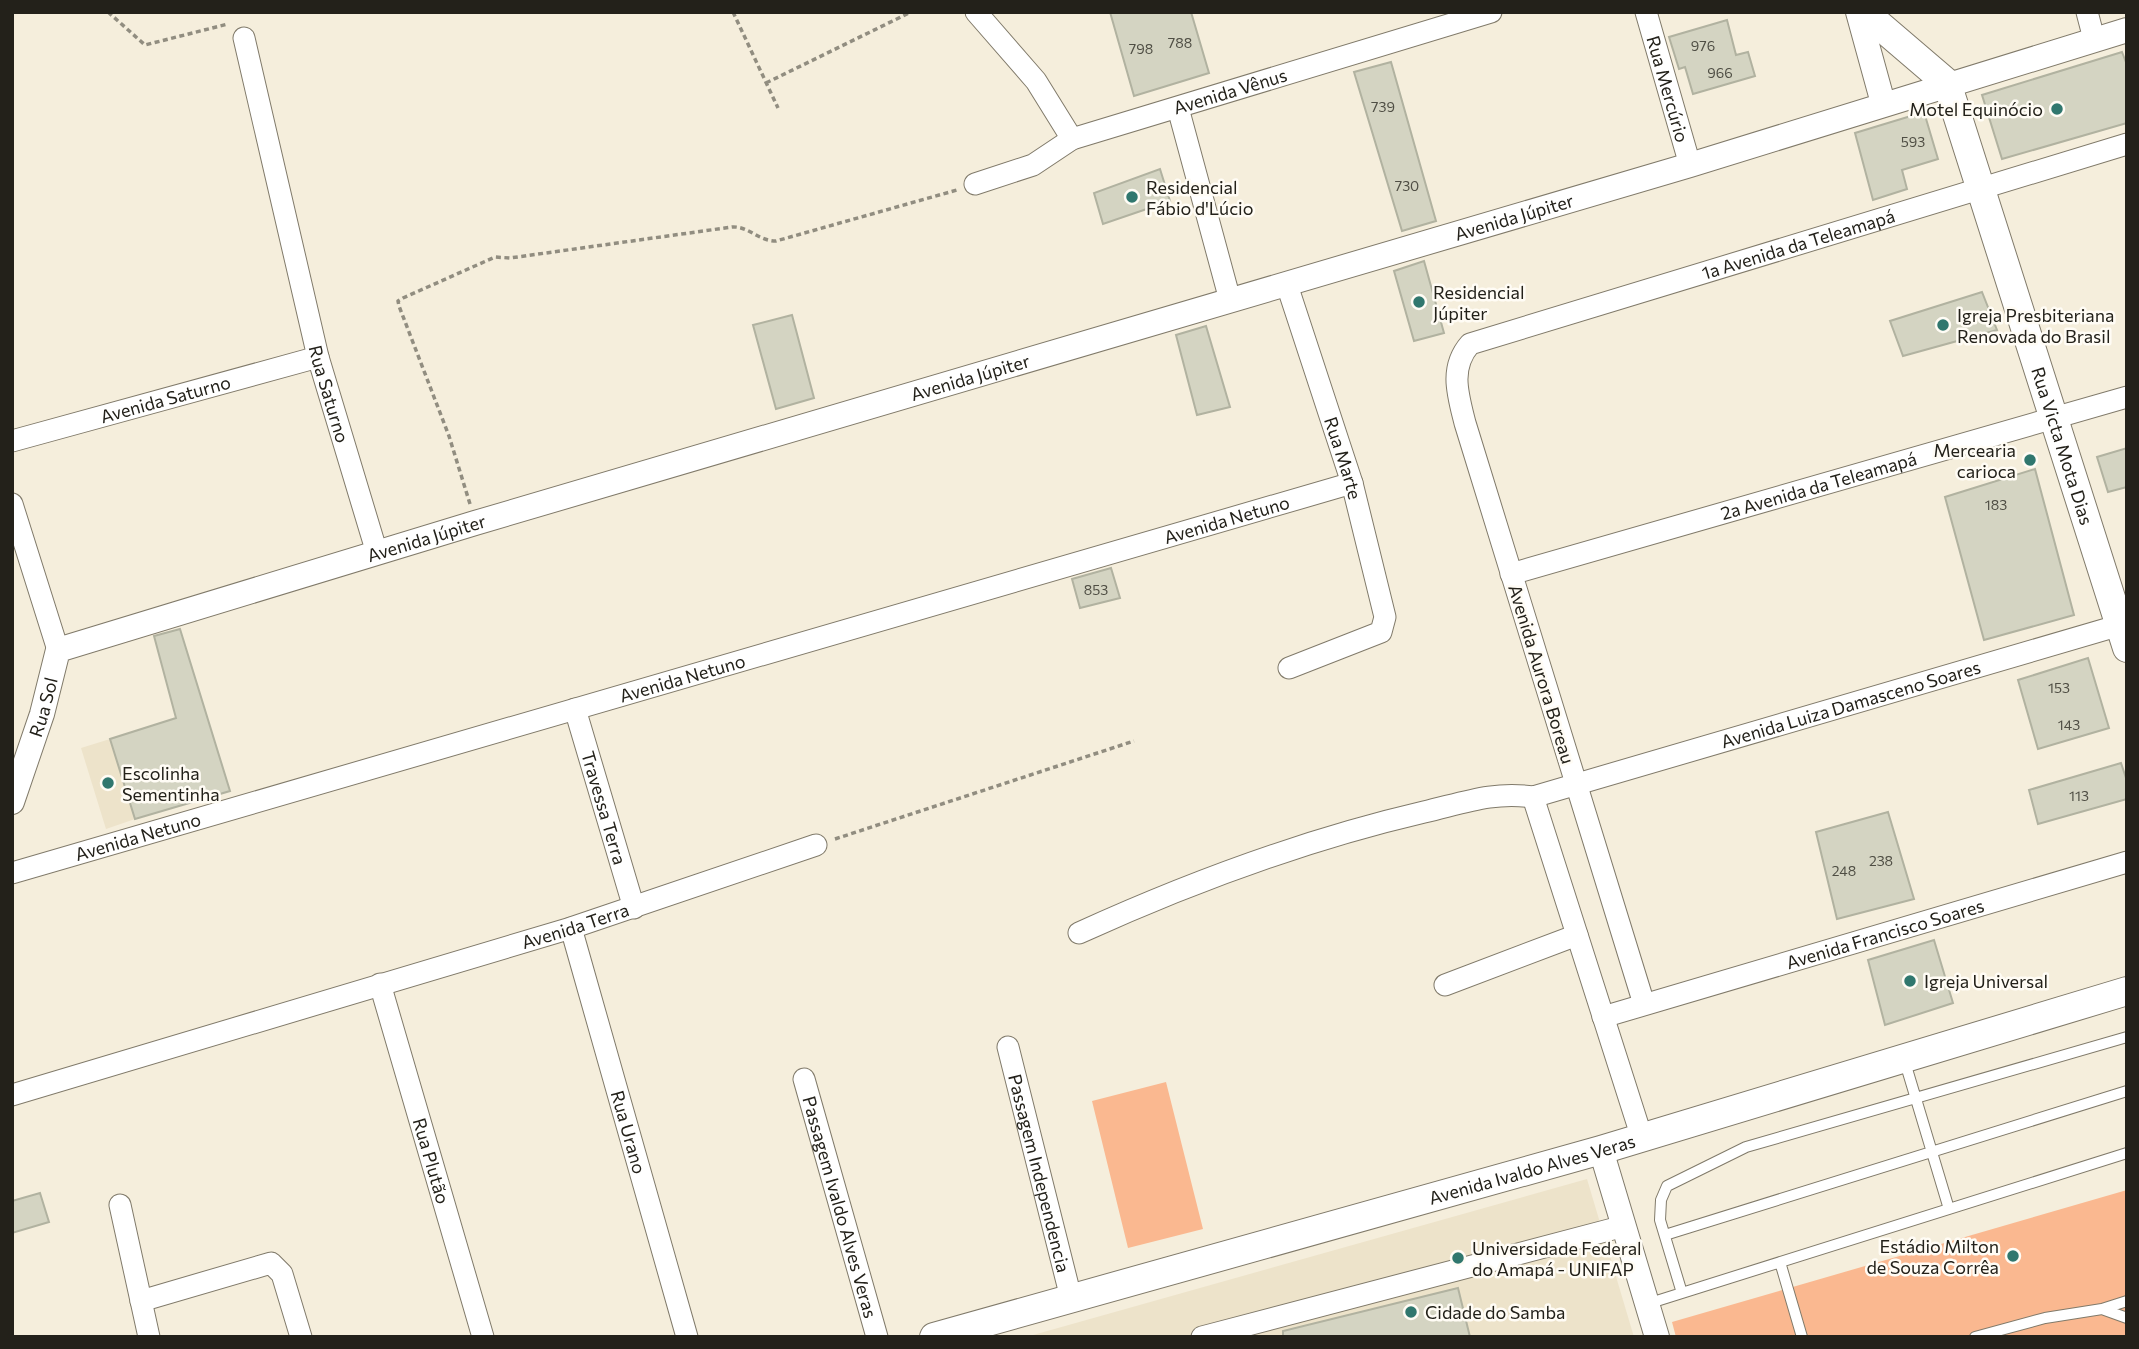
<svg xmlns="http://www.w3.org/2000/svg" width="2139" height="1349" font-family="Commissioner,sans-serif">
	<rect width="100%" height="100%" fill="#f5eedc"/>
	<path fill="#ede3ca" d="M110 739 135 819 106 829 81 748Z
		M1587 1179 1634 1337H1026Z"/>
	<path fill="#fab890" d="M1166 1082 1203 1229 1128 1248 1092 1101Z
		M2127 1190V1337H1676L1672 1322Z"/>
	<path fill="#d4d4c2" stroke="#b1b2a0" stroke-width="2" d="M1110 12H1191L1209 73 1134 96Z
		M1727 20 1736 55 1748 52 1755 76 1693 94 1685 67 1679 69 1669 37Z
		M2122 52 2127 65V123L2002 159 1982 95Z
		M1391 62 1436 221 1402 231 1354 72Z
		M1924 112 1938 159 1902 170 1907 189 1873 200 1855 133Z
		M1160 169 1170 201 1103 224 1094 193Z
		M1424 261 1444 333 1414 341 1394 271Z
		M1982 292 1997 330 1903 356 1890 321Z
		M792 315 814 398 776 409 753 325Z
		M1206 326 1230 407 1197 415 1176 335Z
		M2127 448V487L2108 492 2097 457Z
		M2035 469 2074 615 1984 640 1945 497Z
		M1111 568 1120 598 1080 608 1072 579Z
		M180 629 230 791 135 819 110 739 176 718 154 636Z
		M2088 658 2109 728 2038 749 2018 680Z
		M2121 763 2127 781V799L2038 824 2029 790Z
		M1888 812 1914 899 1837 919 1816 832Z
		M1934 940 1953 1003 1885 1025 1868 960Z
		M40 1193 49 1222 12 1233V1201Z
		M1458 1288 1470 1337H1283V1331Z"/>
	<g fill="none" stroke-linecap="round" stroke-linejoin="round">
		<g stroke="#807a6a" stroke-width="12">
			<path id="service" d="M1904 1059 1949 1209
				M1665 1235 2127 1091
				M1780 1262 1802 1337
				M1682 1293 1660 1220 1661 1200 1667 1186 1746 1147 2127 1037
				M1647 1304 2127 1153
				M2102 1309 2127 1301
				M1975 1337 2045 1318 2102 1309 2127 1318"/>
		</g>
		<g stroke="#807a6a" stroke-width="23">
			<g id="minor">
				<path d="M976 12 1036 81 1072 139"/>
				<path id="s1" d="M1646 12 1690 165"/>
				<path d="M2087 12 2094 39"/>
				<path id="s2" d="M244 38 318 357 377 553"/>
				<path d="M1178 108 1230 300"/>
				<path id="s3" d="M975 184 1033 165 1072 139 1491 12"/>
				<path id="s4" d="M1287 285 1352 483 1385 617 1381 632 1289 668"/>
				<path id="s5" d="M12 441 318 357"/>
				<path d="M12 504 58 650"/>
				<path id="s6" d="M1511 574 2127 397"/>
				<path id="s7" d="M575 709 634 908"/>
				<path d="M1533 797 1642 1138"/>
				<path id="s8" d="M12 873 1352 483"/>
				<path id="s9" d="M571 928 687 1337"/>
				<path id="s10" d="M1079 933C1191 882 1304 840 1424 812 1463 803 1493 791 1533 797L2127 623"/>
				<path id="s11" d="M380 984 483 1337"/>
				<path d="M1445 985 1577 935"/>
				<path id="s12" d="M1644 1004 1465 423C1458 395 1449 368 1470 344L2127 144"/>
				<path id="s13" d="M1603 1017 2127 862"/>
				<path id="s14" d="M1008 1047 1071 1298"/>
				<path id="s15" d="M804 1079 877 1337"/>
				<path id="s16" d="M12 1095 571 928 816 845"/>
				<path d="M120 1205 149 1337"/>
				<path d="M141 1301 271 1263 282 1274 301 1337"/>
				<path d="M1202 1337 1624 1226"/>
			</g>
		</g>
		<g stroke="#807a6a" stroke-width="26">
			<g id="tertiary">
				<path d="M1858 12 1883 103"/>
				<path id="s17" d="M12 802 42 714 58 650 475 523 1690 165 2127 30"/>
				<path d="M1601 1150 1657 1337"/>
			</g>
		</g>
		<g stroke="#807a6a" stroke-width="30">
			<g id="secondary">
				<path id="s18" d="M1864 12 1947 83 2127 648"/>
				<path id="s19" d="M934 1337 1601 1150 2127 991"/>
			</g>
		</g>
		<path stroke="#918d80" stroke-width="3.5" stroke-dasharray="5 3.5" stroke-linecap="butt" d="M108 12 145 45 228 24
			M733 12 778 108
			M766 83 911 12
			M470 504 449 436 399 306 398 301 403 298 495 257 510 258 732 227C749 226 758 241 776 241L957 190
			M835 839 1134 741"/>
		<use href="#service" stroke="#fff" stroke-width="10"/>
		<use href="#minor" stroke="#fff" stroke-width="21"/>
		<use href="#tertiary" stroke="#fff" stroke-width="24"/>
		<use href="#secondary" stroke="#fff" stroke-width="28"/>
	</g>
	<g fill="#30776e" stroke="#fffcf5" stroke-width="2.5">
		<circle cx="2057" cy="109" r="7"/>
		<circle cx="1132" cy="197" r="7"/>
		<circle cx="1419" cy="302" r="7"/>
		<circle cx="1943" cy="325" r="7"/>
		<circle cx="2030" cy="460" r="7"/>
		<circle cx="108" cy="783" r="7"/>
		<circle cx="1910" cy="981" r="7"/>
		<circle cx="2013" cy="1256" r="7"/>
		<circle cx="1458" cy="1258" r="7"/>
		<circle cx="1411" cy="1312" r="7"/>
	</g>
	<g text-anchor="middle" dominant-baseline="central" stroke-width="5" stroke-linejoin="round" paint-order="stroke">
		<g font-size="14" fill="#4f4e44">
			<text x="1180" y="42">788</text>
			<text x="1703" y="45">976</text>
			<text x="1141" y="48">798</text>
			<text x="1720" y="72">966</text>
			<text x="1383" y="106">739</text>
			<text x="1913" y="141">593</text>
			<text x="1407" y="185">730</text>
			<text x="1996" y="504">183</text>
			<text x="1096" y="589">853</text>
			<text x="2059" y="687">153</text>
			<text x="2069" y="724">143</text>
			<text x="2079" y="795">113</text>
			<text x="1881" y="860">238</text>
			<text x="1844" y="870">248</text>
		</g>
		<g font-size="18" fill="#23211a" stroke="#fffcf5">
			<text stroke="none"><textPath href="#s1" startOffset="80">Rua Mercúrio</textPath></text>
			<text stroke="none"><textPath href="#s3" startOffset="273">Avenida Vênus</textPath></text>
			<text stroke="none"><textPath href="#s17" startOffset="1678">Avenida Júpiter</textPath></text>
			<text stroke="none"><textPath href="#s12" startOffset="1034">1a Avenida da Teleamapá</textPath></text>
			<text stroke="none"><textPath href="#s17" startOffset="1111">Avenida Júpiter</textPath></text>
			<text stroke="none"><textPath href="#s2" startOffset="366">Rua Saturno</textPath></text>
			<text stroke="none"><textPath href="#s5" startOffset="159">Avenida Saturno</textPath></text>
			<text stroke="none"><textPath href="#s18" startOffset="490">Rua Victa Mota Dias</textPath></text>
			<text stroke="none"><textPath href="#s4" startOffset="182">Rua Marte</textPath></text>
			<text stroke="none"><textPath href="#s6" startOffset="320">2a Avenida da Teleamapá</textPath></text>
			<text stroke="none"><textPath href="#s8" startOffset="1265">Avenida Netuno</textPath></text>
			<text stroke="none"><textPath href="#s17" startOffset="544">Avenida Júpiter</textPath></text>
			<text transform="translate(1542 674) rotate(73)">Avenida Aurora Boreau</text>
			<text stroke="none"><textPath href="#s8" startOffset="698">Avenida Netuno</textPath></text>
			<text stroke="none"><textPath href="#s10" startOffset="808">Avenida Luiza Damasceno Soares</textPath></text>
			<text stroke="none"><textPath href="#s17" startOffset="100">Rua Sol</textPath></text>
			<text stroke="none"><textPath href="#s7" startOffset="103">Travessa Terra</textPath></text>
			<text stroke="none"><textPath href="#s8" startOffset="131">Avenida Netuno</textPath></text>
			<text stroke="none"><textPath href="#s16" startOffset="588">Avenida Terra</textPath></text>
			<text stroke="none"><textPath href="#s13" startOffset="294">Avenida Francisco Soares</textPath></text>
			<text stroke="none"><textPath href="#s9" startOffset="212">Rua Urano</textPath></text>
			<text stroke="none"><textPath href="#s11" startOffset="184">Rua Plutão</textPath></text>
			<text stroke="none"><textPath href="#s19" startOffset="621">Avenida Ivaldo Alves Veras</textPath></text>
			<text stroke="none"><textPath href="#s14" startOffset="130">Passagem Independencia</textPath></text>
			<text stroke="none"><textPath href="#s15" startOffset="133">Passagem Ivaldo Alves Veras</textPath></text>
		</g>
		<g font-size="18" fill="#23211a" stroke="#fffcf5" text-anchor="start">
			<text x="2043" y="109" text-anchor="end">Motel Equinócio</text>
			<text x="1146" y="187">Residencial<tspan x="1146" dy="21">Fábio d'Lúcio</tspan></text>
			<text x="1433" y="292">Residencial<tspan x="1433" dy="21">Júpiter</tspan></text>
			<text x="1957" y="315">Igreja Presbiteriana<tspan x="1957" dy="21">Renovada do Brasil</tspan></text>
			<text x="2016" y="450" text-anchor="end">Mercearia<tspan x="2016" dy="21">carioca</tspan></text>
			<text x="122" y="773">Escolinha<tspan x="122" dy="21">Sementinha</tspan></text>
			<text x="1924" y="981">Igreja Universal</text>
			<text x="1999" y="1246" text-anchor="end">Estádio Milton<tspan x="1999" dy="21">de Souza Corrêa</tspan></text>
			<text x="1472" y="1248">Universidade Federal<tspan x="1472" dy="21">do Amapá - UNIFAP</tspan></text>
			<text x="1425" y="1312">Cidade do Samba</text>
		</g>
	</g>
	<rect width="2139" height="1349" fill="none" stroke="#23211a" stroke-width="28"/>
</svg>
